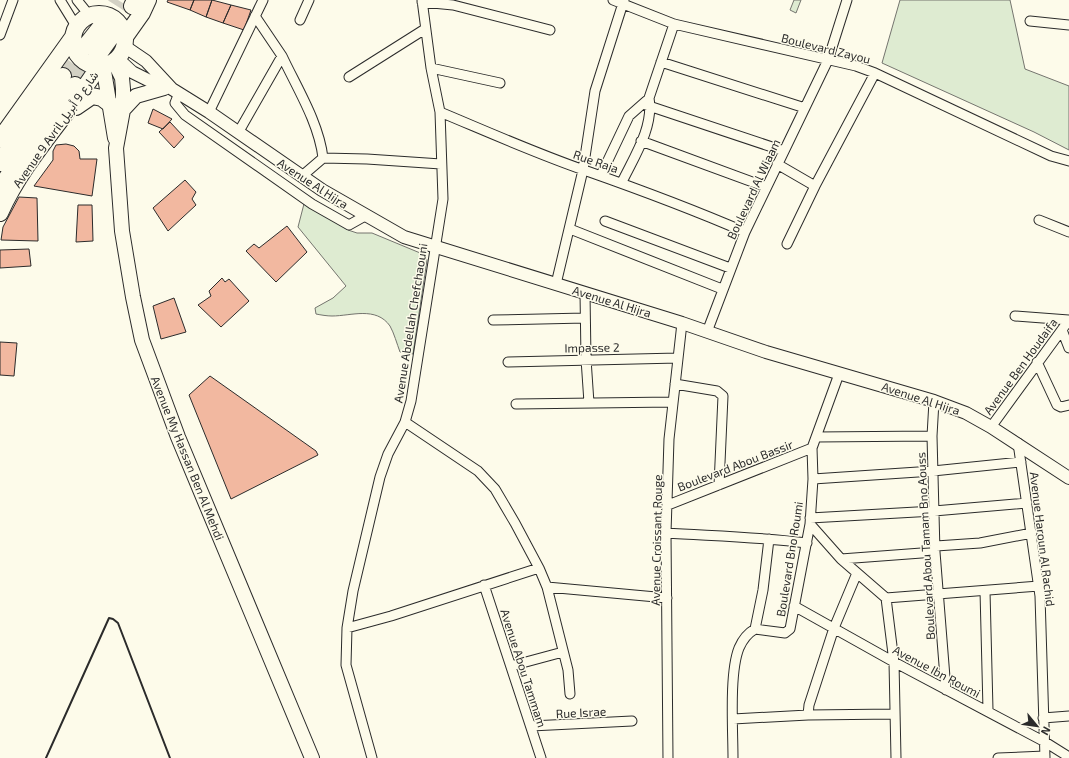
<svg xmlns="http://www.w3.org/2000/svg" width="1069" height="758" font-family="'Exo 2',Vazirmatn,sans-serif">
	<rect width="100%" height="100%" fill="#fdfbea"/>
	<path fill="#deebd1" stroke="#74746e" d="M794 0H801L796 13 790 10Z
		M900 0H1010L1025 69 1069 86V150L1034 132 882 63Z
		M305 200 348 230 357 233H372L425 255 427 260 413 354 400 352C397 344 394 333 390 326 376 306 351 316 332 316 327 316 321 315 316 314L315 308 333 298 346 286 298 227Z"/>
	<path fill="#f2b8a0" stroke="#2b2b2b" d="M168 0H194L190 10 167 2Z
		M194 0H212L206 17 190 10Z
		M212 0 231 5 223 23 206 17Z
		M231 5 251 10 244 30 223 23Z
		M153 109 172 119 163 129 148 123Z
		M170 122 184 137 174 148 159 132Z
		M66 144 74 146 79 151 80 159H97L92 196 34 186 53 160V151L56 145Z
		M185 180 196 192 192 199 196 205 168 231 153 208Z
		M19 197 37 198 38 241 1 240 3 227Z
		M78 205H92L93 241 76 242Z
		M287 226 307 252 276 282 246 251 254 244 259 248Z
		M29 249 31 266 0 268V250Z
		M222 278 225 282 229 279 249 301 221 327 198 305 211 296 209 291Z
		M174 298 186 332 161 339 153 306Z
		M0 342 17 343 14 376 0 375Z
		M210 376 316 451 318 455 231 499 189 395Z"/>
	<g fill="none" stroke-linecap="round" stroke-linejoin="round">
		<path stroke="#d3d1c4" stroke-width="16" stroke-dasharray="16 8" stroke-linecap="butt" d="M102 25 118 0
			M114 33 132 6
			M63 76 83 49
			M75 85 96 58"/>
		<g stroke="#2b2b2b" stroke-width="11">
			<path id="street" d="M60 0 76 26
				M77 0 89 15
				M613 0 674 24 856 66 875 73 1051 156 1069 161
				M422 2 453 5 550 30
				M300 20 309 0
				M1030 21 1069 25
				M0 35 13 0
				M282 56C297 88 319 123 323 158L302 176
				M661 62 805 108
				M431 68 500 83
				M349 77 425 29
				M179 93 175 103 185 115 312 204 349 225 365 216
				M643 104 784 151
				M209 112 263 0
				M440 112C488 132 535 153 584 170 638 189 692 209 745 232
				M238 133 282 56 255 16
				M641 141 766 187
				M323 158 367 159 441 164
				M777 164 815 186
				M601 175 629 116 646 101
				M622 182C634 157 654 127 649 98L674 24
				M1039 220 1069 232
				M605 221 730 268
				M570 229 722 289
				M787 244 815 186 875 73
				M556 284 583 170 595 91 624 0
				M585 293 586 359 589 403
				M1015 316 1069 320
				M493 320 585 318
				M1062 330 1069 348
				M707 332 745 232 828 60 847 0
				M508 362 678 358
				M1037 362 1057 405 1061 407 1069 405
				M675 384 717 391 723 396 719 485
				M934 401 932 436 935 552 946 690
				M516 404 672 402
				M405 422 478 471 495 489 515 523 539 568 547 587 568 670 570 694
				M991 427 1069 320
				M816 437 932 436
				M1018 443 1040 596 1045 758
				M813 479 933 471 1021 462
				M668 505 812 448
				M810 518 934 511 1027 503
				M810 524 841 559 886 598 894 662 896 758
				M666 533C713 536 760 537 807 543
				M936 546 980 543 1032 533
				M841 559 935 552
				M484 585 541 758
				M547 587 667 598
				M985 591 988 710
				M886 598 1039 586
				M794 606 894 662 1045 742 1069 757
				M347 628 391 616 539 568
				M755 629 763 590 769 539
				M511 666 563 652
				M808 715 809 705 834 628 857 573
				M1043 718 1069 716
				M733 719 808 715 895 714
				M531 726 632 721
				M372 758 346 665 347 628 353 591 380 477 388 454 405 422 411 401 443 199 440 112 431 68 422 0
				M668 758 666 533 669 439 682 323
				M733 758C733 730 729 673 739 648 742 641 748 633 755 629L785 633 790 629 810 524 813 479 812 448 839 374
				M998 758 1045 756"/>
		</g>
		<g stroke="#2b2b2b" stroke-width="14">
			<path id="secondary" d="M124 46 146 61 172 89 209 112 322 190 404 237 682 323 766 352 934 401 966 413 991 427 1069 478
				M117 58 132 72 164 88"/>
		</g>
		<g stroke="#2b2b2b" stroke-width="16">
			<path id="primary" d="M114 61 122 78 123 89V110L116 148 122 231 133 297 142 340 178 437 312 758
				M103 65 115 138
				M123 110 136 96 164 88"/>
		</g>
		<g stroke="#2b2b2b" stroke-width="18">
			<path id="highway" d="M132 6 135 0
				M73 40a26 26 0 1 1 52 0a26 26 0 1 1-52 0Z
				M125 37 142 13 148 0
				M83 49 102 25
				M96 58 114 33
				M76 107 92 96 102 98 110 104
				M0 139 73 37
				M0 163C18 132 41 104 63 76
				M0 189C22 152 46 117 75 85
				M0 213C24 159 68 116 99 66"/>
		</g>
		<use href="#street" stroke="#fdfbea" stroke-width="9"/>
		<use href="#secondary" stroke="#fdfbea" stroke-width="12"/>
		<use href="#primary" stroke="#fdfbea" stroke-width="14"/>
		<use href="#highway" stroke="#fdfbea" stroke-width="16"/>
		<path stroke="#2b2b2b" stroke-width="2" d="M46 758 109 618 113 619 118 623 170 758"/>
	</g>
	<g text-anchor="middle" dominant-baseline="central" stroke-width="3" stroke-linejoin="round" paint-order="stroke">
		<g font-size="12" fill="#2b2b2b" stroke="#fdfbea">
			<text transform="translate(826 48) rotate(14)">Boulevard Zayou</text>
			<text transform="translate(55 129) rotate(-55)">Avenue 9 Avril شارع 9 أبريل</text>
			<text transform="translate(596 161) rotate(19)">Rue Raja</text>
			<text transform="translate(313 183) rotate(33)">Avenue Al Hijra</text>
			<text transform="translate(753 189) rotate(-65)">Boulevard Al Wiaam</text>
			<text transform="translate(612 301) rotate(17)">Avenue Al Hijra</text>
			<text transform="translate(410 323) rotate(-81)">Avenue Abdellah Chefchaouni</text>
			<text transform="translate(592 347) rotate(-1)">Impasse 2</text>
			<text transform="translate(1020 366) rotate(-54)">Avenue Ben Houdaifa</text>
			<text transform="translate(921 398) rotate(18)">Avenue Al Hijra</text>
			<text transform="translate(188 458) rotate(68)">Avenue My Hassan Ben Al Mehdi</text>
			<text transform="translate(735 465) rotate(-21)">Boulevard Abou Bassir</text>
			<text transform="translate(1043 539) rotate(83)">Avenue Haroun Al Rachid</text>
			<text transform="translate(656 540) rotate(-89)">Avenue Croissant Rouge</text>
			<text transform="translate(925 546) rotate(-93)">Boulevard Abou Tamam Bno Aouss</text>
			<text transform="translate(789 559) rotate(-81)">Boulevard Bno Roumi</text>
			<text transform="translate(524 668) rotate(72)">Avenue Abou Tammam</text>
			<text transform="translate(937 671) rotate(28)">Avenue Ibn Roumi</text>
			<text transform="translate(581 712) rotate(-3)">Rue Israe</text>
		</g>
	</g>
	<g transform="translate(1037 726) rotate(119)" stroke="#fdfbea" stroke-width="3" paint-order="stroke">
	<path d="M0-3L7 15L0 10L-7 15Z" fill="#2b2b2b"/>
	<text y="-6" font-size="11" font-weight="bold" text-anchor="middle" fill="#2b2b2b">N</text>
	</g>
</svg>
